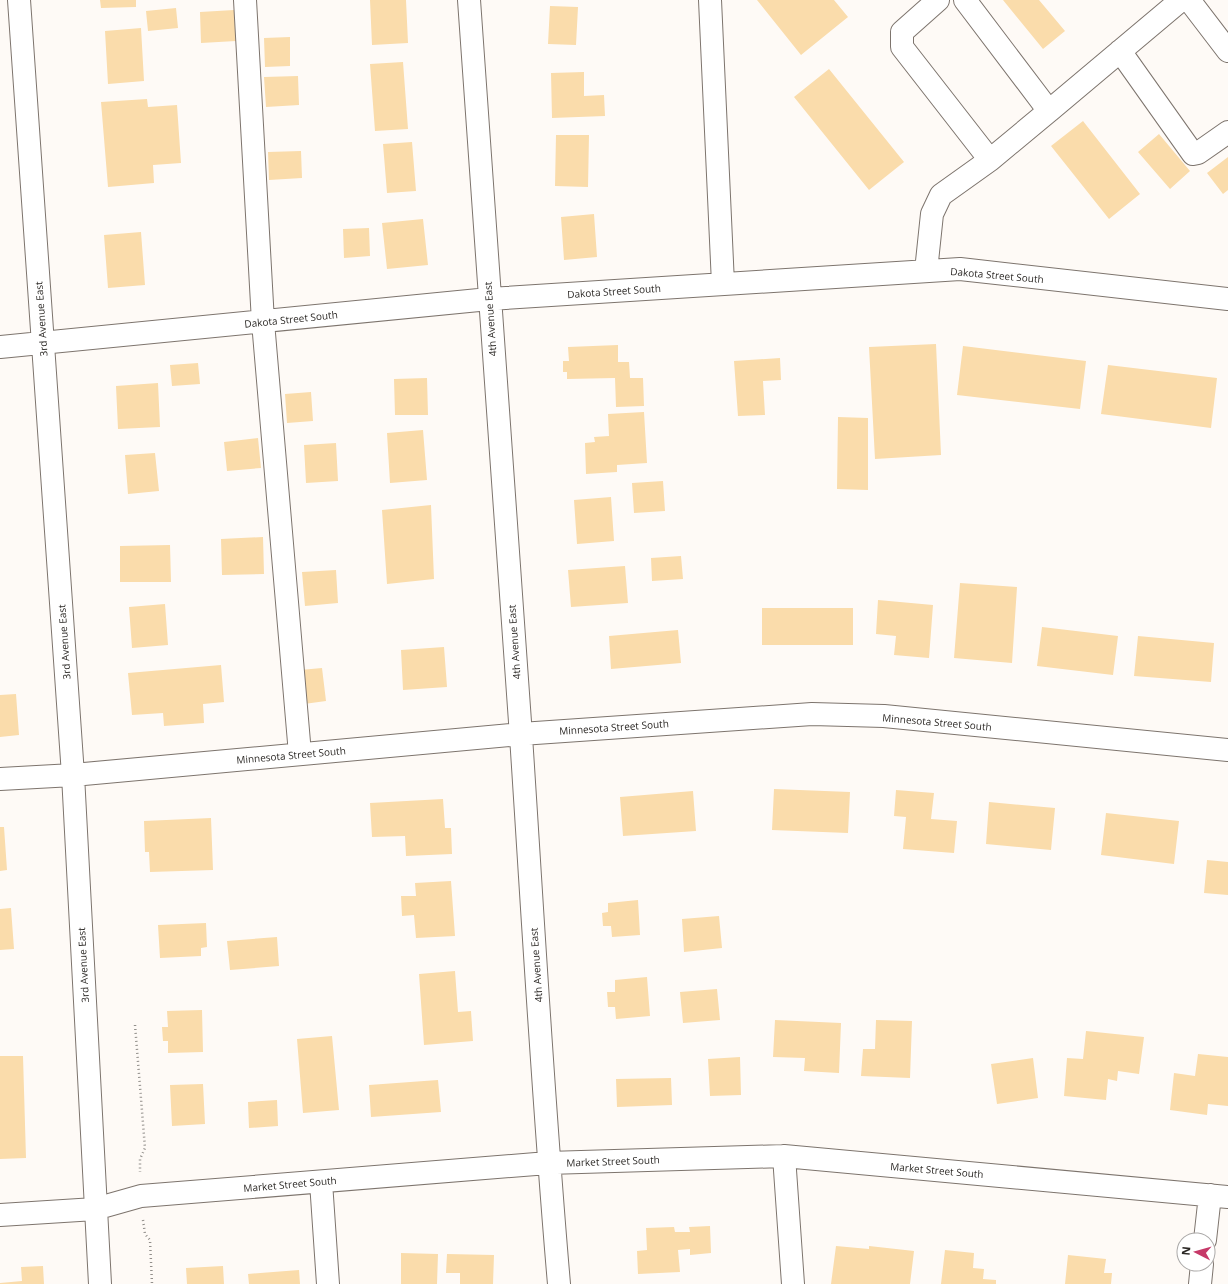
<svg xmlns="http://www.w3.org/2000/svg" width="1228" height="1284" font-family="'Open Sans',sans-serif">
	<rect width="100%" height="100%" fill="#fefaf6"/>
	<path fill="#fadcab" d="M100 0H136V7L101 8Z
		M370 0H406L408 43 372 45Z
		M757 0H834L848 17 801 55Z
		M1003 0H1039L1065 31 1043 49Z
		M550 6 578 7 576 45 548 44Z
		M176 8 178 28 148 31 146 11Z
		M234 10 236 41 201 43 200 12Z
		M141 28 144 81 108 84 105 31Z
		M290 37V66L265 67 264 38Z
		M403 62 408 129 375 131 370 64Z
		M829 69 904 162 869 190 794 97Z
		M584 72V96L604 95 605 116 552 118 551 73Z
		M298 76 299 105 266 107 264 77Z
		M147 99 148 107 177 105 181 163 153 165 154 183 108 187 101 102Z
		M1083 121 1140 194 1109 219 1051 146Z
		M1159 134 1190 171 1170 189 1138 152Z
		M556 135H589L588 187 555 186Z
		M412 142 416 191 387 193 383 144Z
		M301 151 302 178 269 180 268 152Z
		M1228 157V190L1223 194 1207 173Z
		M594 214 597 257 564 260 561 217Z
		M423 219 428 265 387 269 382 223Z
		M369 228 370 256 344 258 343 229Z
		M141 232 145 285 108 288 104 235Z
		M936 344 941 455 875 459 869 347Z
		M618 345V362H629L630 378H643L644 406 616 407 615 378 567 379V372H563V361H569L568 347Z
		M963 346 1086 361 1080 409 957 395Z
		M780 358 781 380 763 381 765 415 738 416 734 361Z
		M198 363 200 384 172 386 170 365Z
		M1108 365 1217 378 1211 428 1101 414Z
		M427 378 428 415H395L394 379Z
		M158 383 160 427 118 429 116 386Z
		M311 392 313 421 287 423 285 394Z
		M644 412 647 463 617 465V472L586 474 585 443 595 442 594 437 609 436 608 414Z
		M838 417 868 418V490L837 489Z
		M423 430 427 480 390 483 387 433Z
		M258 438 261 468 227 471 224 442Z
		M336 443 338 481 306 483 304 445Z
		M155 453 159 491 128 494 125 455Z
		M663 481 665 511 634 513 632 483Z
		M611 497 614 541 577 544 574 500Z
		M431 505 434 579 387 584 382 510Z
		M263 537 264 574 222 575 221 539Z
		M170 545 171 582H120V546Z
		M681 556 683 579 652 581 651 558Z
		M625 566 628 603 571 607 568 570Z
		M336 570 338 603 305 606 302 572Z
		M960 583 1017 587 1012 663 954 658Z
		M878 600 933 605 929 658 894 655 896 636 876 634Z
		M165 604 168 645 132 648 129 607Z
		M762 608H853V645H762Z
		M1042 627 1118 636 1113 675 1037 666Z
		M678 630 681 663 611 669 609 636Z
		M1138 636 1214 643 1211 682 1134 676Z
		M444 647 447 687 403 690 401 650Z
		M221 665 224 702 203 704 204 723 164 726 163 713 132 715 128 673Z
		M322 668 326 701 304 704 300 670Z
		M16 694 19 735 0 737V695Z
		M774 789 850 792 848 833 772 830Z
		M896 790 934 793 931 819 957 821 954 853 903 849 906 817 894 816Z
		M693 791 696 831 623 836 620 797Z
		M443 799 445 828H451L452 854 406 856 405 836 372 837 370 803Z
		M989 802 1055 808 1051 850 986 844Z
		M1106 813 1179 821 1174 864 1101 855Z
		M211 818 213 870 150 872 149 852H145L144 821Z
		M0 827H4L7 870 0 871Z
		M1207 860 1228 862V895L1204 893Z
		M451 881 455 936 416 938 414 915 402 916 401 896H416L415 883Z
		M638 900 640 935 612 937 611 926H603L602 913 608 912V903Z
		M11 908 14 949 0 950V909Z
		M719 916 722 948 684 952 682 919Z
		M206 923 207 947 201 948V956L160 958 158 925Z
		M277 937 279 966 230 970 227 941Z
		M455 971 458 1012 471 1011 473 1041 424 1045 419 974Z
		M647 977 650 1016 616 1019 615 1007H608L607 992H615V980Z
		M717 989 720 1020 683 1023 680 992Z
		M202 1010 203 1052 168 1053V1041H163L162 1027H168L167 1011Z
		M775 1020 841 1023 839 1073 804 1071 805 1058 773 1057Z
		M876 1020 912 1021 910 1078 861 1076 863 1049H875Z
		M1086 1031 1144 1037 1139 1074 1118 1071 1117 1081 1108 1079 1106 1100 1064 1096 1067 1058 1083 1059Z
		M332 1036 339 1110 303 1113 297 1039Z
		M1198 1054 1228 1057V1106L1208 1104 1207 1115 1170 1110 1174 1073 1195 1076Z
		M0 1056H23L26 1158 0 1159Z
		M740 1057 741 1095 710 1096 708 1059Z
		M1033 1058 1038 1098 997 1104 991 1064Z
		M671 1078 672 1105 617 1107 616 1079Z
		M438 1080 441 1112 371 1117 369 1085Z
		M203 1084 205 1124 172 1126 170 1085Z
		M277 1100 278 1126 249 1128 248 1102Z
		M710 1226 711 1253 690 1255V1249L678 1250 680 1272 638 1274 637 1251 647 1250 646 1228 674 1227 675 1232H690L689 1227Z
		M836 1246 869 1249V1246L914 1251 910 1284H831Z
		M945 1250 974 1253 973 1268 984 1269 983 1279 996 1280V1284H941Z
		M401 1253 438 1254 437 1284H401Z
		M447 1254 494 1255 493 1284H460V1273H446Z
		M1068 1255 1106 1259 1104 1273H1112L1111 1284H1065Z
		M43 1266 44 1284H0V1283L22 1281 21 1267Z
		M223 1266 224 1284H187L186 1268Z
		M299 1270 300 1284H249L248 1274Z"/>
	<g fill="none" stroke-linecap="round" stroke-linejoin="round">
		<g stroke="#7d746d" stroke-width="24">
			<path id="minor" d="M19 0 73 775 100 1284
				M245 0 263 322 300 754
				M469 0C485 245 505 490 521 736 533 918 543 1101 559 1284
				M710 0 723 284
				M938 0 902 32V47L990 160
				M1189 0 1228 51
				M1120 51 1193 154 1198 153 1228 132
				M1049 111 1181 0
				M926 271 932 214 941 195 990 160 1049 111 965 0
				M0 347 489 299 960 269 1228 299
				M0 779 73 775 521 734 812 714 884 716 1228 750
				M784 1156 793 1284
				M321 1182 328 1284
				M0 1215 95 1209 141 1196 548 1163 784 1156 1228 1197
				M1205 1240 1210 1195
				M1200 1284 1202 1264"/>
		</g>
		<path stroke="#928f8b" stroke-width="2.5" stroke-dasharray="1 3" stroke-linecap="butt" d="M135 1025 145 1148 140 1159V1172
			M143 1220 145 1234 150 1240 152 1284"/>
		<use href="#minor" stroke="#fff" stroke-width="22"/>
	</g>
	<g text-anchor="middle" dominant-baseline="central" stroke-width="3.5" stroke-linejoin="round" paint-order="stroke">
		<g font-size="10" fill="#2c2926" stroke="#fff">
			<text transform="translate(997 275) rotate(5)">Dakota Street South</text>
			<text transform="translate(614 291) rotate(-4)">Dakota Street South</text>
			<text transform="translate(41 319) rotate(-94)">3rd Avenue East</text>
			<text transform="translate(291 319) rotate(-6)">Dakota Street South</text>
			<text transform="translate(490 319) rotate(-94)">4th Avenue East</text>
			<text transform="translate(64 642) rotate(-94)">3rd Avenue East</text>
			<text transform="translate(514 642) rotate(-94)">4th Avenue East</text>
			<text transform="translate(937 722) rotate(5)">Minnesota Street South</text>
			<text transform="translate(614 727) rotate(-4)">Minnesota Street South</text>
			<text transform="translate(291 755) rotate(-5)">Minnesota Street South</text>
			<text transform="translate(83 965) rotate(-93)">3rd Avenue East</text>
			<text transform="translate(536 965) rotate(-94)">4th Avenue East</text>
			<text transform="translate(613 1161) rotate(-2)">Market Street South</text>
			<text transform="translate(937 1170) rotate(5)">Market Street South</text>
			<text transform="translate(290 1184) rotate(-5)">Market Street South</text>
		</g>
	</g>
	<g transform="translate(1196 1252) rotate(276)"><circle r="19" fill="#ffffff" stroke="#aba9a8"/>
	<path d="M0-3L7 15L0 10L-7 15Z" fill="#c63968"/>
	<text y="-6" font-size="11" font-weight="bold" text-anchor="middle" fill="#2c2926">N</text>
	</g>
</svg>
